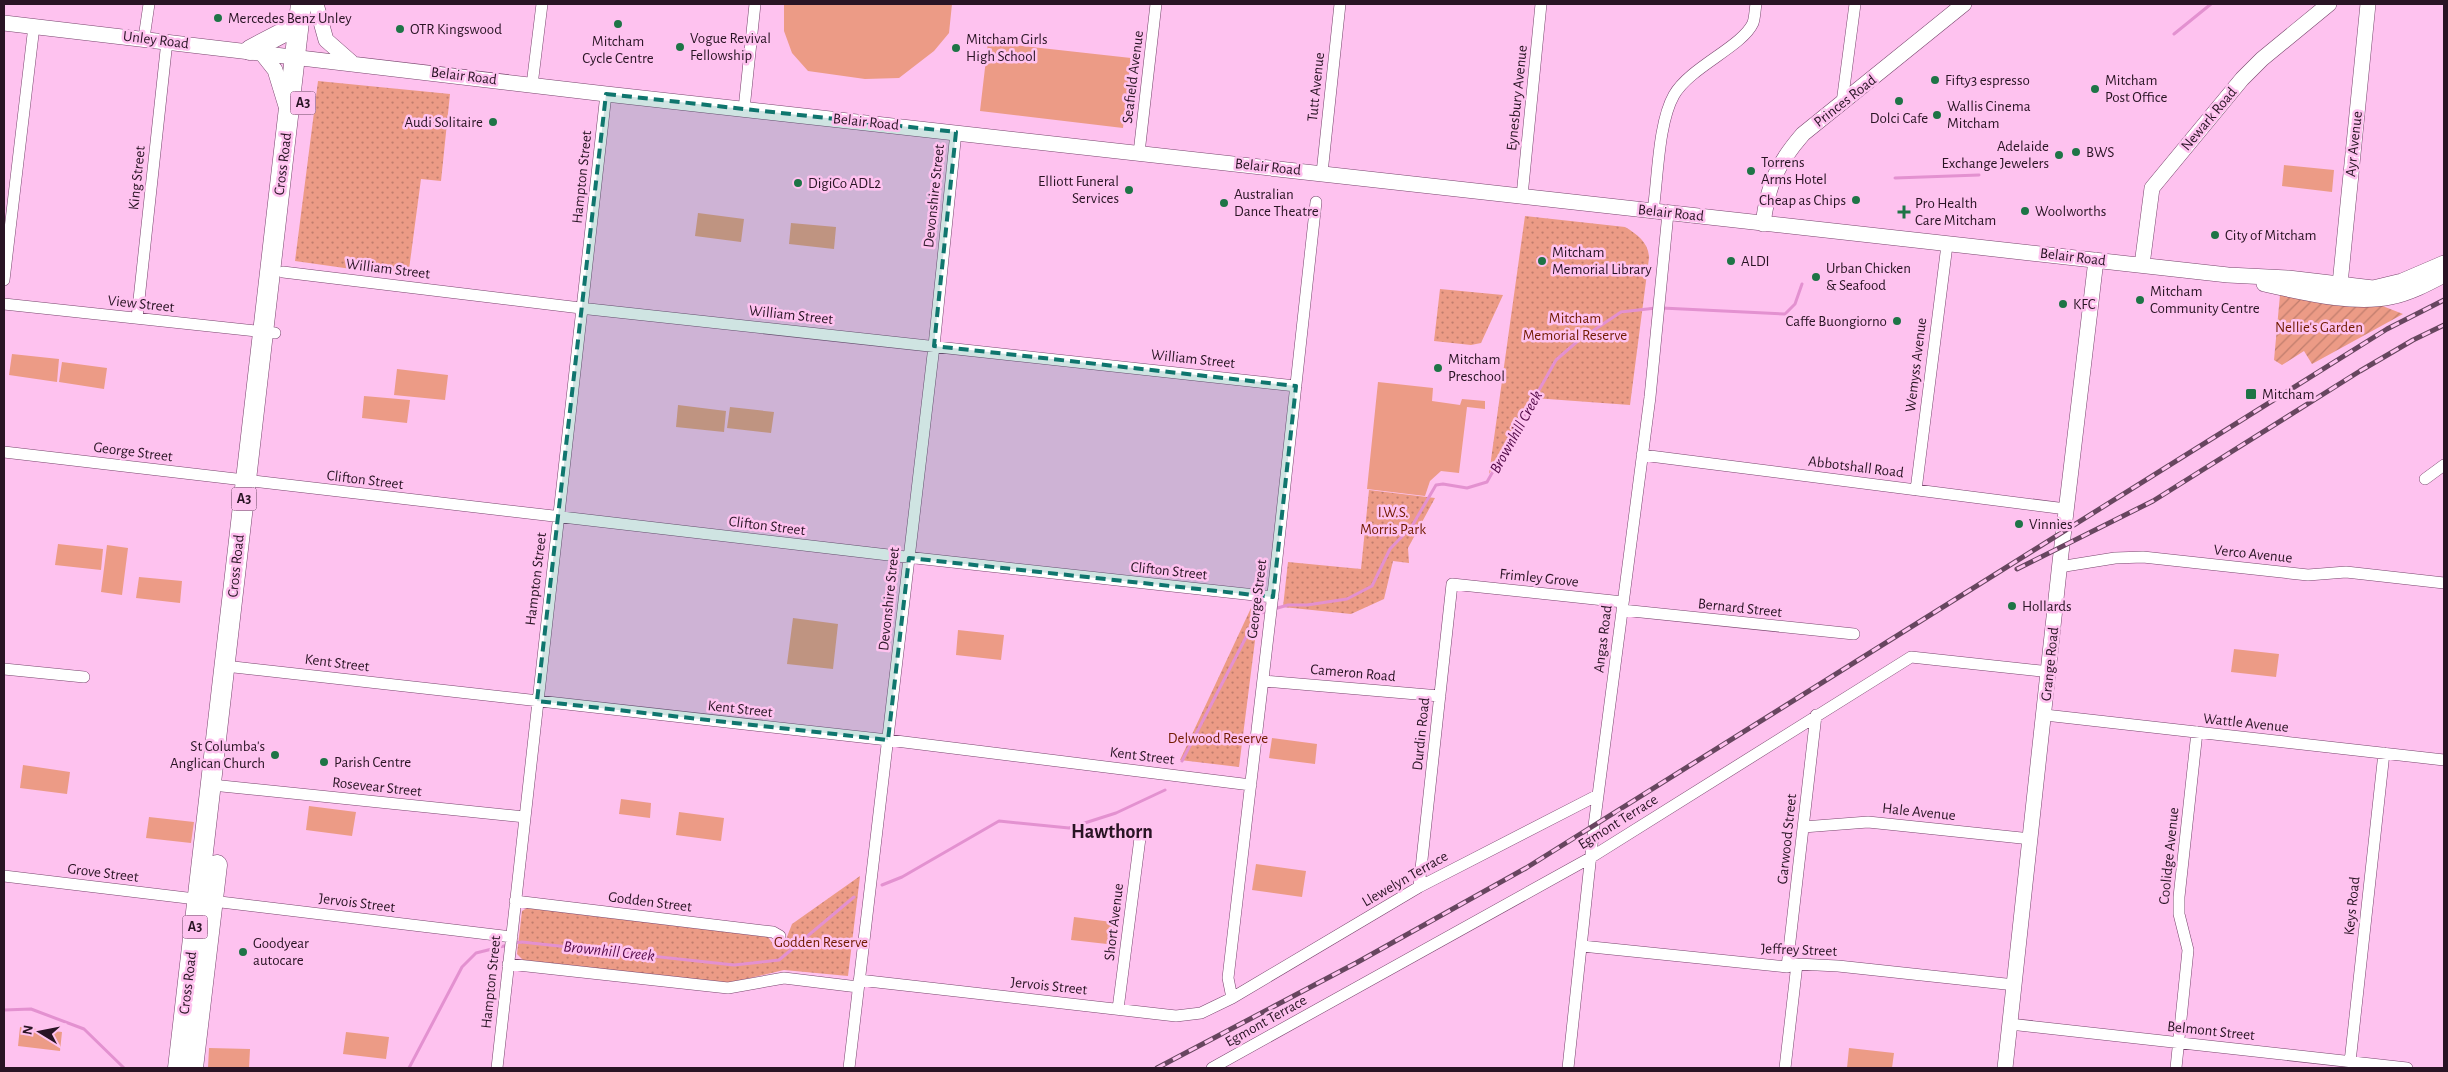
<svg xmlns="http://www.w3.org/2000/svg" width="2448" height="1072" font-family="'Alegreya Sans',sans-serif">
	<defs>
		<pattern id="grass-dots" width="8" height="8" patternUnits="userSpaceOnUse" patternTransform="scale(1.25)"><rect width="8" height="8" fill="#ec9b86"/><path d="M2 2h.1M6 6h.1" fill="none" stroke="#bf7d6d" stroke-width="1.8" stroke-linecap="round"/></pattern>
		<pattern id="garden-furrows" width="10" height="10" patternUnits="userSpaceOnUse" patternTransform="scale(1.25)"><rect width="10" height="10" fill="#ec9b86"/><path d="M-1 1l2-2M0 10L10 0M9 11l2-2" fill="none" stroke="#bf7d6d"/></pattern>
	</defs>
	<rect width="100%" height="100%" fill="#fec2ef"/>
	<path fill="url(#grass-dots)" d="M318 81 450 94 441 181 421 179 408 277 295 261Z
		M1525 216 1625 227C1637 234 1649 243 1649 258L1630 405 1534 398 1489 474Z
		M1440 289 1503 295 1481 343 1471 345 1434 341Z
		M1369 490 1435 498 1408 548 1409 563 1393 561 1384 599 1351 614 1283 607 1288 562 1361 569Z
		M1251 608 1259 609 1239 767 1180 760Z
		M860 876 848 976 784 970 725 984 523 960 517 954 522 911 527 908 768 937 773 944 785 942 792 924Z"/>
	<path fill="url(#garden-furrows)" d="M2280 295 2380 305 2403 314 2312 364 2304 351 2282 365 2274 360Z"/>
	<path fill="#ec9b86" d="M784 4H952L949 33 934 51 899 78 865 79 808 71 792 53 784 31Z
		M988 42 1131 58 1123 128 980 111Z
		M2284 165 2334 170 2332 192 2282 186Z
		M698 213 744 219 741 242 695 236Z
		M791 223 836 227 834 249 789 244Z
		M12 354 59 359 57 382 9 375Z
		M62 362 107 368 104 389 59 382Z
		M397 369 448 375 445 400 394 395Z
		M1378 382 1433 388 1432 401 1460 405 1462 399 1485 401V409L1467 407 1459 473 1441 471 1430 481 1425 496 1367 489Z
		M364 396 410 400 407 423 362 418Z
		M678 405 726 411 724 432 676 427Z
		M730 407 774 412 771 433 727 428Z
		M58 544 103 549 101 570 55 565Z
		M107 545 128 548 122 595 101 592Z
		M139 577 182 581 180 603 136 598Z
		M793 618 838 624 833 669 787 664Z
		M958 630 1004 635 1001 660 956 655Z
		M2234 649 2279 654 2276 677 2231 672Z
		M1272 738 1317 744 1315 764 1269 758Z
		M23 765 70 772 67 794 20 788Z
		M621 799 651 803 650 818 619 814Z
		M309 806 356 812 352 836 306 830Z
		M679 812 724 818 721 841 676 835Z
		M149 817 194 822 191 843 146 838Z
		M1256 864 1306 871 1302 897 1252 890Z
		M1074 917 1119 923 1116 945 1071 940Z
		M20 1027 62 1032 60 1051 18 1046Z
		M346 1032 389 1037 386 1059 343 1054Z
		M209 1048 250 1049 249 1068H208Z
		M1849 1048 1894 1053 1892 1068H1847Z"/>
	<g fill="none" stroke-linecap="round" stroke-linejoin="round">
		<path stroke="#e391d0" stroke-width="3" d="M2174 34 2211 4
			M1895 178 1979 175
			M1662 308 1785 314 1795 304 1802 284
			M1274 609 1288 605H1307L1347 599 1372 586 1390 549 1412 526 1436 485 1443 484 1467 488 1487 482 1556 360 1579 340 1621 312 1656 308
			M1182 761 1258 614 1268 611
			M882 885 902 877 999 821 1069 828 1116 813 1165 790
			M514 943 522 942 734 965 779 960 854 897
			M4 1010 31 1009 84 1029 124 1068
			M409 1068 462 967 476 953 508 945"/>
		<g stroke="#78456d" stroke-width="12">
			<path id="street" d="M144 38 149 4
				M532 85 542 4
				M1842 103 1855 4
				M744 109 755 4
				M1139 153 1156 4
				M1322 173 1340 4
				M1522 196 1541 4
				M1653 211C1658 178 1658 123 1674 95 1690 67 1742 47 1753 23 1755 17 1755 9 1756 4
				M283 272 589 309 1296 386
				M4 280 34 26
				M4 304 275 333
				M137 318 167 41
				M4 452 897 556 1273 597
				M1642 455 2066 509
				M2425 479 2444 465
				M1916 490 1947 245
				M2059 567 2115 558 2143 557 2308 575 2346 572 2444 583
				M1622 610 1854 634
				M225 666 888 740 1251 785
				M4 669 84 677
				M1263 681 1440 696
				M2045 715 2444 760
				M212 785 525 817
				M1803 827 1868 822 2031 839
				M4 876 512 937
				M1419 887 1452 584 1623 602
				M515 901 773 932 780 936
				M1582 946 1787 967 1797 964 1838 966 2015 985
				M508 964 728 988 784 978 858 987
				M1787 967 1816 715
				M859 980 1176 1016 1201 1013 1232 998 1419 887 1598 795
				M1232 998 1228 978 1274 585 1316 202
				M1118 1009 1140 838
				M2010 1024 2407 1068
				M2350 1062 2384 753
				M497 1068 606 94
				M849 1068 934 346 956 132
				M1212 1068 1590 858 1911 657 2050 672
				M1568 1068 1594 826 1650 397 1668 213
				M1785 1068 1797 964
				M2176 1068 2188 950 2179 914V897L2197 732"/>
		</g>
		<g stroke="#78456d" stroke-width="16">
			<path id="secondary" d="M316 4 326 40 351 62
				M4 23 606 94 2228 275 2288 278 2373 288 2402 281 2444 263
				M260 51 275 70 286 106
				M1763 224C1768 184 1777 164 1803 134L1964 4
				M2142 265 2152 188 2242 79 2262 59 2329 4
				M2264 284C2302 292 2352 305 2391 297 2410 293 2427 284 2444 275
				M2340 284 2368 4
				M2005 1068 2060 562 2096 260"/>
		</g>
		<g stroke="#78456d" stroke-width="21">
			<path id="highway" d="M250 50 292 28 300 19
				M178 1068 301 4
				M193 1068 217 865"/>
		</g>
		<use href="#street" stroke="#fff" stroke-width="11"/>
		<use href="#secondary" stroke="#fff" stroke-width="15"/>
		<use href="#highway" stroke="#fff" stroke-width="20"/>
		<g stroke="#67465f" stroke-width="5">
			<path id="rail" d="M2017 569 2153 501 2360 371 2413 340 2444 325
				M1157 1068 1356 963 1526 868 2387 329 2444 300"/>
		</g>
		<use href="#rail" stroke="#fec2ef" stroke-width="3" stroke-dasharray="9" stroke-linecap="butt"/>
	</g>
	<path fill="#0f766e" fill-opacity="0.2" stroke="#0f766e" stroke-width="4" stroke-dasharray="10 6" stroke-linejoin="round" d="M606 94 956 132 934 346 1296 386 1273 597 909 558 888 740 537 701Z"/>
	<g fill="#1e7446" stroke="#fec2ef" stroke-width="2">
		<circle cx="218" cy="18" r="5"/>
		<circle cx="618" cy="24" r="5"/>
		<circle cx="400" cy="29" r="5"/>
		<circle cx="680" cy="47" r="5"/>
		<circle cx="956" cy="48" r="5"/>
		<circle cx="1935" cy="80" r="5"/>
		<circle cx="2095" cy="89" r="5"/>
		<circle cx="1899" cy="101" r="5"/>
		<circle cx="1937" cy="115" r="5"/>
		<circle cx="493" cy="122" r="5"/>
		<circle cx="2076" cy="152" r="5"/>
		<circle cx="2059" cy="155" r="5"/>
		<circle cx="1751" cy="171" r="5"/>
		<circle cx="798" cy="183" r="5"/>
		<circle cx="1129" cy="190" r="5"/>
		<circle cx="1856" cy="200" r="5"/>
		<circle cx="1224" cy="203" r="5"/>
		<circle cx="2025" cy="211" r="5"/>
		<path d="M1901.5 204.5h5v5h5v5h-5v5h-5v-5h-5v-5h5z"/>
		<circle cx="2215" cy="235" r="5"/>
		<circle cx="1542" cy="261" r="5"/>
		<circle cx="1731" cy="261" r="5"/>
		<circle cx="1816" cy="277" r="5"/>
		<circle cx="2140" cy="300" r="5"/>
		<circle cx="2063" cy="304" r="5"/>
		<circle cx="1897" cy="321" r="5"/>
		<circle cx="1438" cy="368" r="5"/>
		<rect x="2245" y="388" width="12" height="12" rx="2.5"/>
		<circle cx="2019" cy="524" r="5"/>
		<circle cx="2012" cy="606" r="5"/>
		<circle cx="275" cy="755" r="5"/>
		<circle cx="324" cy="762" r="5"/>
		<circle cx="243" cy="952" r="5"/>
	</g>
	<g text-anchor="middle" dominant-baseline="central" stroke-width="5" stroke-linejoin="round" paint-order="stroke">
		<g fill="#fec2ef" stroke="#694861" stroke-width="1">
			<rect x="290.5" y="91.5" width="25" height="23" rx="4"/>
			<rect x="231.5" y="487.5" width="25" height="23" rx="4"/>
			<rect x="182.5" y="915.5" width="25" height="23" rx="4"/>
		</g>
		<g font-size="14" font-weight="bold" fill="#291424">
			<text x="303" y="103">A3</text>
			<text x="244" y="499">A3</text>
			<text x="195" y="927">A3</text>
		</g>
		<g font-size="15" fill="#291424" stroke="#fec2ef" text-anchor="start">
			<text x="228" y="18">Mercedes Benz Unley</text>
			<text x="410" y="29">OTR Kingswood</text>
			<text x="690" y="38">Vogue Revival<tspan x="690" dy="17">Fellowship</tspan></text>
			<text x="966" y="39">Mitcham Girls<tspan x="966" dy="17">High School</tspan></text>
			<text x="618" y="41" text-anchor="middle">Mitcham<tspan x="618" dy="17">Cycle Centre</tspan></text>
			<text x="1945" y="80">Fifty3 espresso</text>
			<text x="2105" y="80">Mitcham<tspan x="2105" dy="17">Post Office</tspan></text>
			<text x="1947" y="106">Wallis Cinema<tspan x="1947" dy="17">Mitcham</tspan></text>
			<text x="1899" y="118" text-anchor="middle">Dolci Cafe</text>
			<text x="483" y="122" text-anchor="end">Audi Solitaire</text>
			<text x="2049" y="146" text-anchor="end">Adelaide<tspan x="2049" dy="17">Exchange Jewelers</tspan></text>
			<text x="2086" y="152">BWS</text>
			<text x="1761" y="162">Torrens<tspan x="1761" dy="17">Arms Hotel</tspan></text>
			<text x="1119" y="181" text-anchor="end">Elliott Funeral<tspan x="1119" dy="17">Services</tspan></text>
			<text x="808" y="183">DigiCo ADL2</text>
			<text x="1234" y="194">Australian<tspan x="1234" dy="17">Dance Theatre</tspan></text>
			<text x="1846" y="200" text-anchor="end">Cheap as Chips</text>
			<text x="1915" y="203">Pro Health<tspan x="1915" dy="17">Care Mitcham</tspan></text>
			<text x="2035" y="211">Woolworths</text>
			<text x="2225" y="235">City of Mitcham</text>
			<text x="1552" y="252">Mitcham<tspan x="1552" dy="17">Memorial Library</tspan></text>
			<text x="1741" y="261">ALDI</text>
			<text x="1826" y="268">Urban Chicken<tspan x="1826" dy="17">&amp; Seafood</tspan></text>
			<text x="2150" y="291">Mitcham<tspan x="2150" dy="17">Community Centre</tspan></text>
			<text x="2073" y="304">KFC</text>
			<text x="1887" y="321" text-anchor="end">Caffe Buongiorno</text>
			<text x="1448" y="359">Mitcham<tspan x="1448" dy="17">Preschool</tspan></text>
			<text x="2262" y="394">Mitcham</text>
			<text x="2029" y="524">Vinnies</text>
			<text x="2022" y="606">Hollards</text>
			<text x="265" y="746" text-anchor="end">St Columba's<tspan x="265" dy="17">Anglican Church</tspan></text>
			<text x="334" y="762">Parish Centre</text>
			<text x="253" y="943">Goodyear<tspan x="253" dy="17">autocare</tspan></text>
		</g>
		<g font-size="15" fill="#291424" stroke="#fec2ef">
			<text transform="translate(156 40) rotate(7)">Unley Road</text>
			<text transform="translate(464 76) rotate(7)">Belair Road</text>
			<text transform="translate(1133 77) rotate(-83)">Seafield Avenue</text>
			<text transform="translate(1316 87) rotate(-84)">Tutt Avenue</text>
			<text transform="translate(1517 98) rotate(-84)">Eynesbury Avenue</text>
			<text transform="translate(1845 101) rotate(-38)">Princes Road</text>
			<text transform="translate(2209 119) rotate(-50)">Newark Road</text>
			<text transform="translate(866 122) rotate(6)">Belair Road</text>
			<text transform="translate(2354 144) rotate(-84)">Ayr Avenue</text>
			<text transform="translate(283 164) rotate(-83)">Cross Road</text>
			<text transform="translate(1268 167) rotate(6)">Belair Road</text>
			<text transform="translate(582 177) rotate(-84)">Hampton Street</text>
			<text transform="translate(137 178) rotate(-84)">King Street</text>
			<text transform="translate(934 196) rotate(-84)">Devonshire Street</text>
			<text transform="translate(1671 213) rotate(6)">Belair Road</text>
			<text transform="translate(2073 257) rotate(7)">Belair Road</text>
			<text transform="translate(388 269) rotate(7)">William Street</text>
			<text transform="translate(141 304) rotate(6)">View Street</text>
			<text transform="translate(791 315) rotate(6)">William Street</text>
			<text transform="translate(1193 359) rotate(6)">William Street</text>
			<text transform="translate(1916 365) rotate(-83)">Wemyss Avenue</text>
			<text transform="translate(133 452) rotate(7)">George Street</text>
			<text transform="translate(1856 467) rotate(7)">Abbotshall Road</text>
			<text transform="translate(365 480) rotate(7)">Clifton Street</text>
			<text transform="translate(767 526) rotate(7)">Clifton Street</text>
			<text transform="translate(2253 554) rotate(6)">Verco Avenue</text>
			<text transform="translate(236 566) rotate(-84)">Cross Road</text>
			<text transform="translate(1169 571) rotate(6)">Clifton Street</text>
			<text transform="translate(1539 578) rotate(6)">Frimley Grove</text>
			<text transform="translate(536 579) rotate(-83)">Hampton Street</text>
			<text transform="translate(889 599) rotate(-84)">Devonshire Street</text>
			<text transform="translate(1257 599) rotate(-83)">George Street</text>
			<text transform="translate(1740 608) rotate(6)">Bernard Street</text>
			<text transform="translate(1603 639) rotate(-83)">Angas Road</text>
			<text transform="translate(337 663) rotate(7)">Kent Street</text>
			<text transform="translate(2050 664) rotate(-84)">Grange Road</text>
			<text transform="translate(1353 673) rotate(5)">Cameron Road</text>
			<text transform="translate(740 709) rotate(6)">Kent Street</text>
			<text transform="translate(2246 723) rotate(6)">Wattle Avenue</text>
			<text transform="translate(1421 734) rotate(-84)">Durdin Road</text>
			<text transform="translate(1142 756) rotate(7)">Kent Street</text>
			<text transform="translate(377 787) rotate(6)">Rosevear Street</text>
			<text transform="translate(1919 812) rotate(6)">Hale Avenue</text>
			<text transform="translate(1618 822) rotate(-32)">Egmont Terrace</text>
			<text transform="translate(1787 839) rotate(-84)">Garwood Street</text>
			<text transform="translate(2169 856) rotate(-84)">Coolidge Avenue</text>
			<text transform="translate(103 873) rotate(7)">Grove Street</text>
			<text transform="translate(1405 879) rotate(-30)">Llewelyn Terrace</text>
			<text transform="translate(650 902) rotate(7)">Godden Street</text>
			<text transform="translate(357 903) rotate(7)">Jervois Street</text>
			<text transform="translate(2352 906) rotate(-84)">Keys Road</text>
			<text transform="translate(1114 922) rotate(-83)">Short Avenue</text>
			<text transform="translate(1799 950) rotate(2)">Jeffrey Street</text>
			<text transform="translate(491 982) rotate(-84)">Hampton Street</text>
			<text transform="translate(188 983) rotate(-83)">Cross Road</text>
			<text transform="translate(1049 986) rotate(6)">Jervois Street</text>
			<text transform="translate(1266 1021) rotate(-29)">Egmont Terrace</text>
			<text transform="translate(2211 1031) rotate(6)">Belmont Street</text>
		</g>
		<g font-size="15" fill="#711b01" stroke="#fec2ef">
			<text x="1575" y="318">Mitcham<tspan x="1575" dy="17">Memorial Reserve</tspan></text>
			<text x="2319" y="327">Nellie's Garden</text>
			<text x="1393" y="512">I.W.S.<tspan x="1393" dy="17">Morris Park</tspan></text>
			<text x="1218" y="738">Delwood Reserve</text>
			<text x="821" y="942">Godden Reserve</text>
		</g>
		<g font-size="16" font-style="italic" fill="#530a48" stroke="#fec2ef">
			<text transform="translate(1516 432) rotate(-61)">Brownhill Creek</text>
			<text transform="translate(609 951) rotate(6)">Brownhill Creek</text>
		</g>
		<g font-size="20" font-weight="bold" fill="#291424" stroke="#fec2ef">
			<text x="1112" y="832">Hawthorn</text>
		</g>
	</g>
	<rect width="2448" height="1072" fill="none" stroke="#291424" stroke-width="10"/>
	<g transform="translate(40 1032) rotate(280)" stroke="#fec2ef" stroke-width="4" paint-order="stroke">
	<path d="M0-4L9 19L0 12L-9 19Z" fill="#291424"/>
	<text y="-8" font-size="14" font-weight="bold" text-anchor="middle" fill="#291424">N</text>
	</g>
</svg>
